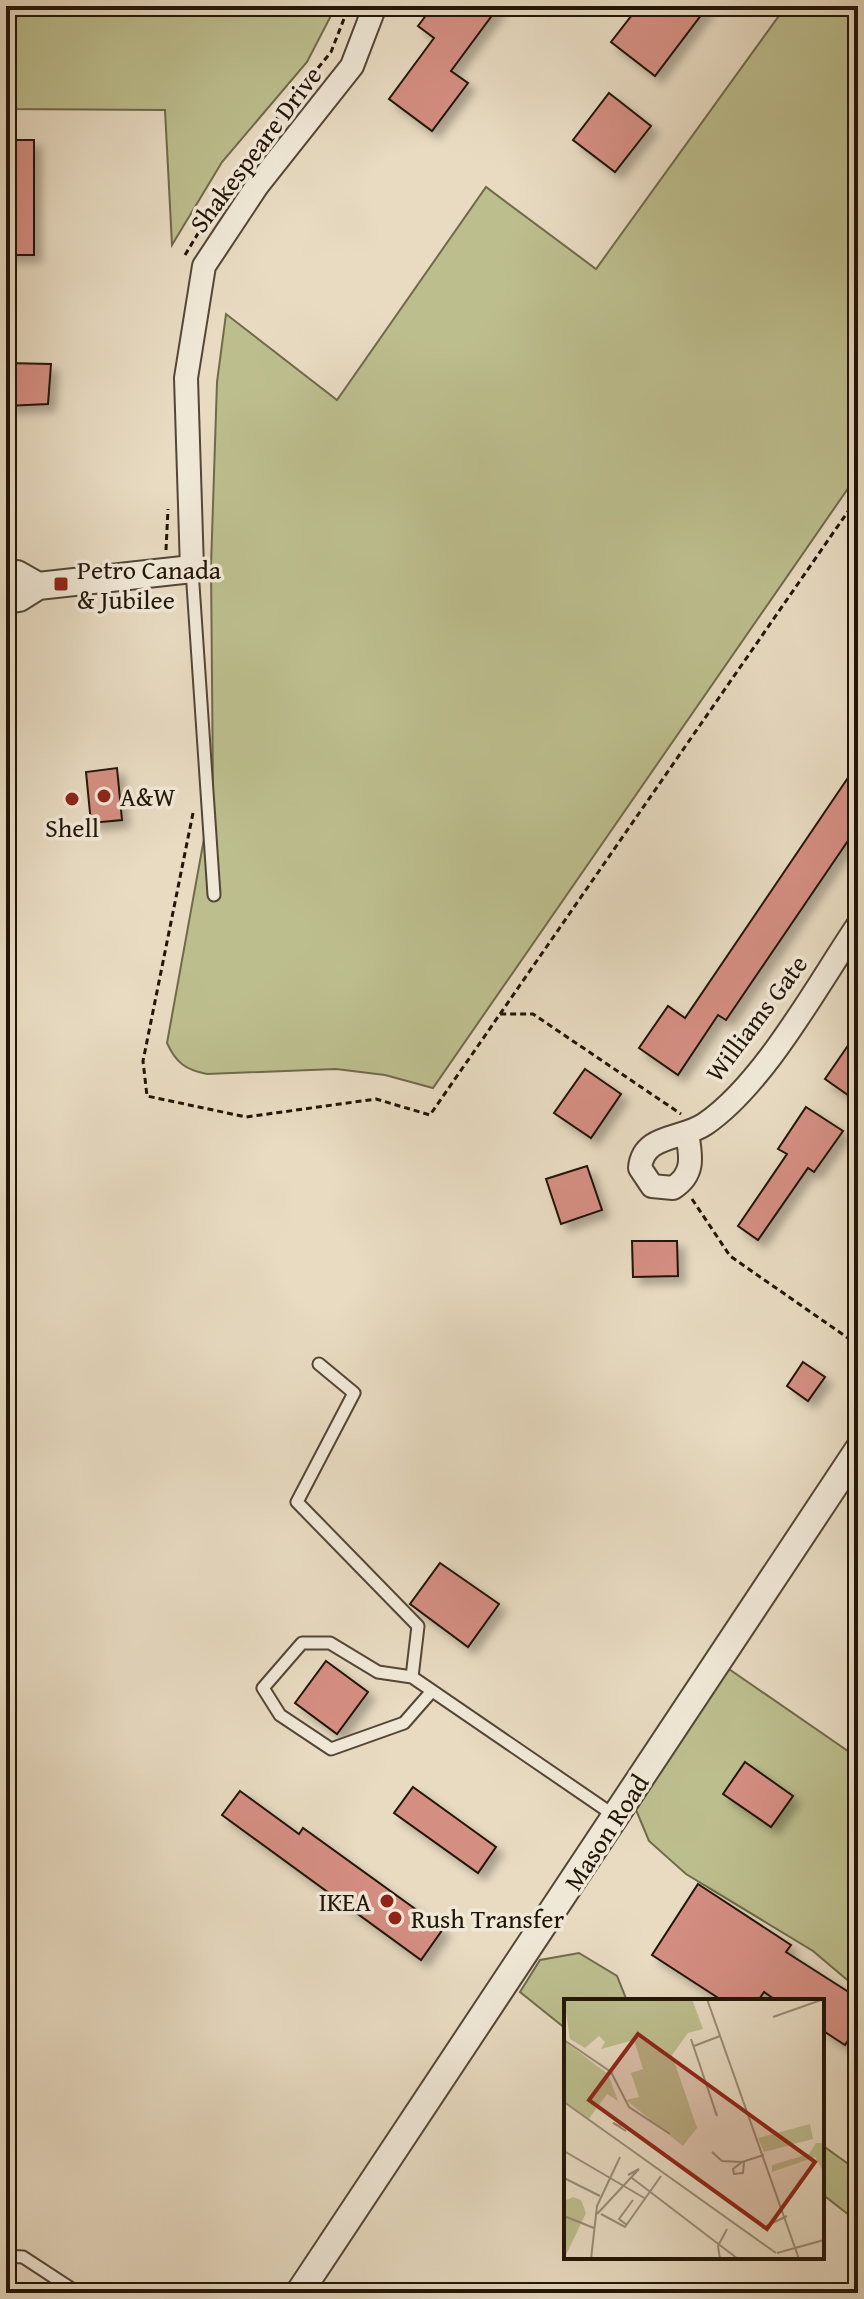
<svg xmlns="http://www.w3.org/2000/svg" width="864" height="2299" font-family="'Gentium Book Plus',serif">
	<defs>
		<filter id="shadow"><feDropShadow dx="7" dy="7" stdDeviation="4" flood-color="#0004"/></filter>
	</defs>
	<rect width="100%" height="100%" fill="#e8dbc2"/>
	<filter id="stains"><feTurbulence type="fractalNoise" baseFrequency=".0025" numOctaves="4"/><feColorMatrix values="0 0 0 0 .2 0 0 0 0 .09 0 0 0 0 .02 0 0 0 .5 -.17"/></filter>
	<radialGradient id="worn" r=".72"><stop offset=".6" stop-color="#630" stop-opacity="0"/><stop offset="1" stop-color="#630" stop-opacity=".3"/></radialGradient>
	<path fill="#bdbe8e" stroke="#706a4a" stroke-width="2" d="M6 6H336L307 62 222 162 172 245 165 110 6 109Z
		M786 6H858V474L433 1088 385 1075 336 1069 207 1074C186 1070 176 1063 167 1043L213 789 211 566 217 382 226 314 337 400 486 187 596 269Z
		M726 1667 858 1758V1989L813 1951 686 1874 649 1841 634 1805Z
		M579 1953 617 1976 627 2001H566V2029L520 1992 540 1960Z
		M822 2145 858 2171V2222L822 2194Z"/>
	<path fill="#d48e82" stroke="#221507" stroke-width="2" filter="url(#shadow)" d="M433 6H499L451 71 468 83 432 131 389 99 434 38 418 26Z
		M639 6H708L655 76 611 42Z
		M609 93 651 126 615 172 573 140Z
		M6 140H34V255H6Z
		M6 363 51 364 48 404 6 406Z
		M858 763V826L726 1020 718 1015 678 1075 639 1048 668 1006 685 1018Z
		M117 768 122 820 91 823 86 772Z
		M858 1031V1102L825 1079Z
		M585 1069 621 1094 591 1138 554 1113Z
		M806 1107 843 1131 814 1172 808 1168 758 1240 738 1226 787 1154 778 1149Z
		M587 1166 602 1210 561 1224 546 1179Z
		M632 1241H677L678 1276 633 1277Z
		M803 1362 825 1377 808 1401 787 1386Z
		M440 1563 499 1604 468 1647 410 1604Z
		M326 1661 368 1692 337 1734 295 1703Z
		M745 1762 793 1796 771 1827 723 1794Z
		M413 1787 496 1847 478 1873 394 1813Z
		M240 1791 299 1834 303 1828 443 1929 421 1960 222 1815Z
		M698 1884 791 1945 786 1952 858 1998V2025L845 2045 822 2030V2001H777L764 1992 758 2001H723L652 1955Z"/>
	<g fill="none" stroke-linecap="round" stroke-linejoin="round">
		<g stroke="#544636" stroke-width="15">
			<path id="service" d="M192 570 214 895
				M319 1364 354 1393 297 1502 418 1626 412 1677 615 1816
				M412 1677 378 1672 330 1643H302L263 1688 280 1715 331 1749 404 1723 432 1691
				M6 2256 23 2257 78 2293"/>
		</g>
		<g stroke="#544636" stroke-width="26">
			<path id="minor" d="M192 569 186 378 204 266 257 186 352 66 375 6
				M687 1133C691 1156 695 1174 673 1188L652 1186 640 1168C643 1134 682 1140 705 1124 764 1084 818 984 858 925"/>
		</g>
		<g stroke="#544636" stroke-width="30">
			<path id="tertiary" d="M6 575 17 574 38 586
				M6 600 19 598 38 586 192 569
				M299 2293 858 1450"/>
		</g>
		<path stroke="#221507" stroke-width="3" stroke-dasharray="6 4" stroke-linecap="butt" d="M185 255 240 164 331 52 349 6
			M166 550 168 509
			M193 813 143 1061 147 1096 246 1117 376 1099 430 1115 500 1014H533L681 1114
			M500 1014 858 497
			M692 1199 730 1256 858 1345"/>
		<use href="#service" stroke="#f0e8d7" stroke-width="11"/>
		<use href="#minor" stroke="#f0e8d7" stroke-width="22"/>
		<use href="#tertiary" stroke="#f0e8d7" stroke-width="26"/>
	</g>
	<g fill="#8f2418" stroke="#f0e8d7" stroke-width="3">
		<rect x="53" y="576" width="16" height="16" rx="4"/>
		<circle cx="104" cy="796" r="8"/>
		<circle cx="72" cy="799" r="8"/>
		<circle cx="387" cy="1901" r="8"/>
		<circle cx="395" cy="1918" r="8"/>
	</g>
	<g text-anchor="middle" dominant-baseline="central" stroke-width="7" stroke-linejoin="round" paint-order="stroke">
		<g font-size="26" fill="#221507" stroke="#f0e8d7">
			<text transform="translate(255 149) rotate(-53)">Shakespeare Drive</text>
			<text transform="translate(756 1018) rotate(-53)">Williams Gate</text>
			<text transform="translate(606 1832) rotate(-57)">Mason Road</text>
		</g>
		<g font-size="26" fill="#221507" stroke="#f0e8d7" text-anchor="start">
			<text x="77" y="569">Petro Canada<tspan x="77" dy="30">&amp; Jubilee</tspan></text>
			<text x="120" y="796">A&amp;W</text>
			<text x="72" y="827" text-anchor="middle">Shell</text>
			<text x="371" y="1901" text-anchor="end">IKEA</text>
			<text x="411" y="1918">Rush Transfer</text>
		</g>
	</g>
	<g transform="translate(564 1999)">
		<rect width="260" height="260" fill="#e8dbc2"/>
		<path d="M0 0H128L139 30 124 34 108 56 133 129 119 147 62 101 75 98 67 74 79 70 70 41 37 50 41 43 35 37 21 49 6 40ZM0 42 44 75 54 102 43 95 24 121 0 103ZM246 125 249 140 200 153 194 139ZM252 144H260V174L251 158 208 173V166L245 155ZM9 198 17 201 22 214 0 260V202Z" fill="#bdbe8e"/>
		<path fill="none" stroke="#998c77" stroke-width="2" d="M143 0 235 260M209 18 260 0M127 40 153 117 151 112M0 41 47 73 65 108 106 135M130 47 156 37M0 103 212 254M57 128 49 124 62 132M0 152 82 200M148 153 158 162 178 163 200 156M178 163 169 170 170 175 179 174 180 163M0 179 36 197M68 179 174 260M33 215 75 170 64 176M37 215 61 228 97 177M0 217 30 229M63 226 55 220 69 201M198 229 223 217M213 254 260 241M27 260 33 207 56 158M156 260 154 247 163 230"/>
		<path fill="#8f2418" fill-opacity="0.15" stroke="#8f2418" stroke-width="4" d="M74 35 251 163 203 230 25 101Z"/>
		<rect width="260" height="260" fill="none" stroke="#221507" stroke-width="4"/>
	</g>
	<rect width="864" height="2299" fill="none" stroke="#e8dbc2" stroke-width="32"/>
	<rect x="8" y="8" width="848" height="2283" fill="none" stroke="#221507" stroke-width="4"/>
	<rect x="16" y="16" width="832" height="2267" fill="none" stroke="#221507" stroke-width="2"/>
	<rect width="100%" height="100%" filter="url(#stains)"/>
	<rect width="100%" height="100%" fill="url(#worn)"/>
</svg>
